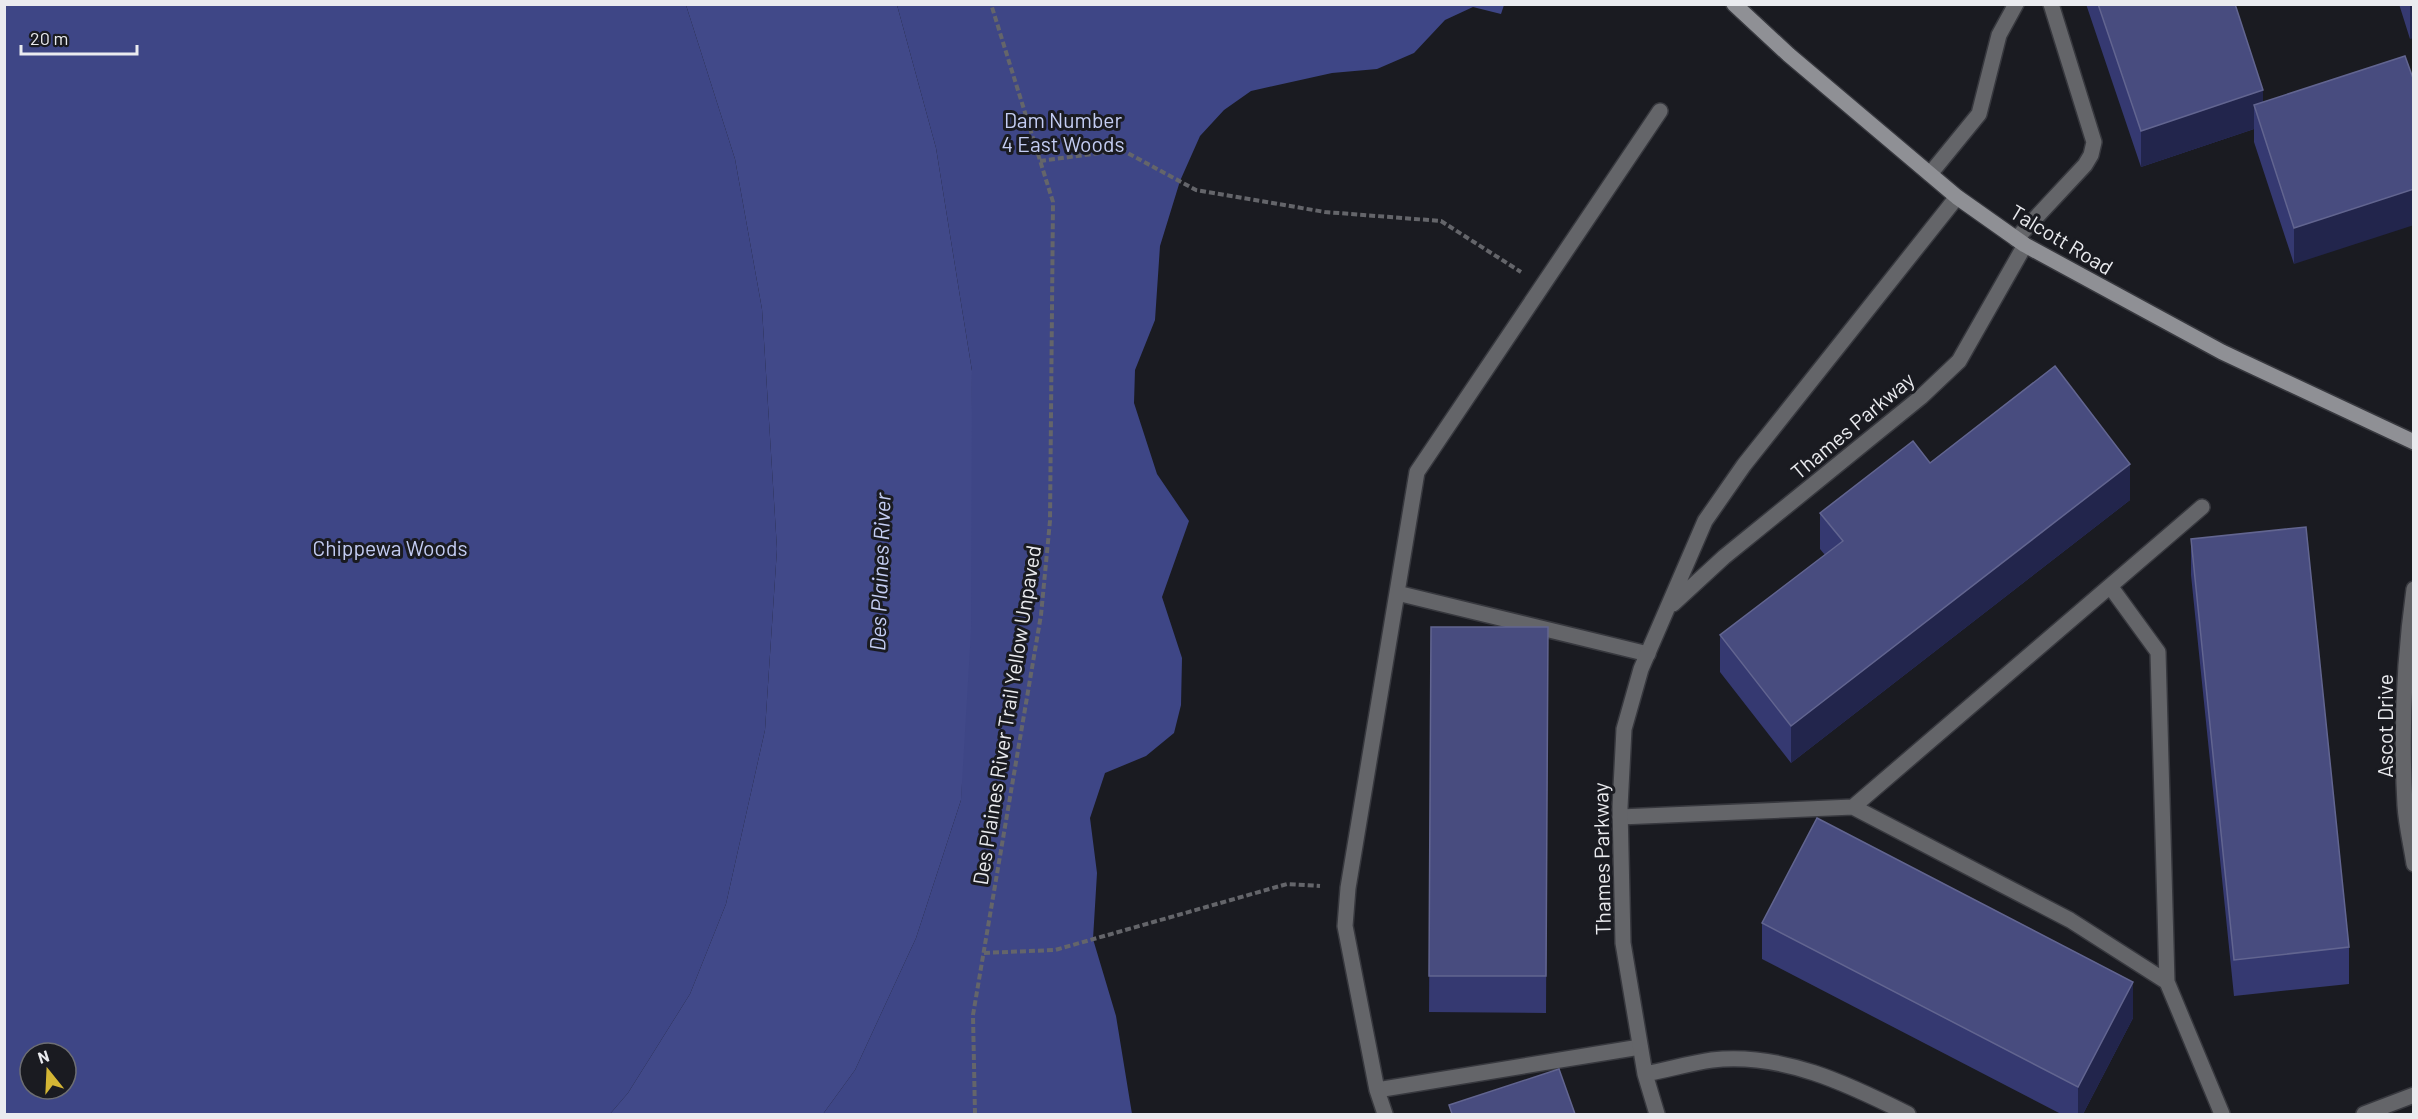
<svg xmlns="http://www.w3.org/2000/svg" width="2418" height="1119" font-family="Barlow,sans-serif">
	<rect width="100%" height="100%" fill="#1a1b21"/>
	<path fill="#3e4686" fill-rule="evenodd" d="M5 5H686L735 159 762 309 777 549 765 730 726 904 690 994 628 1093 610 1114H5ZM30 1053H66V1089H30Z
		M897 5H1504L1501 14 1473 7 1445 20 1414 53 1377 69 1332 73 1251 91 1224 110 1200 136 1180 181 1160 246 1155 320 1135 370 1134 403 1157 474 1189 521 1162 597 1182 658 1181 705 1174 733 1146 756 1105 773 1090 818 1097 873 1093 939 1116 1016 1132 1114H823L855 1070 916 938 961 800 972 371 936 148Z"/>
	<path fill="#414989" d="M686 5H897L936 148 972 371 971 631 961 800 916 938 855 1070 823 1114H610L628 1093 690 994 726 904 765 730 777 549 762 309 735 159Z"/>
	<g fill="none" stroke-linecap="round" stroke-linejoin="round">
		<g stroke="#37383e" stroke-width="18">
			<path id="service" d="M1930 174 1979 114 1999 35 2016 4
				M2016 239 2085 165 2091 155 2094 142 2051 4
				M1397 593 1648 654
				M1853 807 2070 920 2167 982 2158 652 2110 586
				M1620 817 1853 807 2202 507
				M2167 982 2222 1114
				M1640 1047 1377 1090 1345 926 1348 888 1417 472 1660 111
				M1377 1090 1385 1114"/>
		</g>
		<g stroke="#37383e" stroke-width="18">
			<path id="minor" d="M2414 589C2404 660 2401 733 2405 805 2406 824 2411 844 2414 864
				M1673 604 1724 557 1921 397 1959 361 2025 245
				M1645 1074C1667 1070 1690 1063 1712 1060 1782 1052 1848 1084 1908 1114
				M1657 1114 1645 1074 1623 943 1620 807 1624 729 1641 669 1705 521 1744 465 1957 197
				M2364 1114 2414 1095"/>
		</g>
		<g stroke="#37383e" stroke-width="18">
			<path id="secondary" d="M1734 4 1789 55 1957 197 2025 245 2222 352 2414 442"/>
		</g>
		<path stroke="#64656a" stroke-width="4" stroke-dasharray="6 3" stroke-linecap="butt" d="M1040 161 1122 150 1196 190 1325 212 1441 221 1521 272
			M984 953 1055 950 1287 884 1320 886
			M975 1114 973 1015 1041 615 1050 521 1053 202 991 4"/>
		<use href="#service" stroke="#646569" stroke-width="15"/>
		<use href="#minor" stroke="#646569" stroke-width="15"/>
		<use href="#secondary" stroke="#8f9095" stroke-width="15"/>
	</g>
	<path fill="#353971" d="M2086 4H2235L2263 102 2405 56 2294 264 2254 142V129L2141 167Z
		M2399 4H2414L2410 39Z
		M1930 463 2130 500 1791 763 1720 672V635L1825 555 1820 549V513Z
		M2191 539 2349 947V984L2234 996 2191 575Z
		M1431 627H1548L1546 1013 1429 1012Z
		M1762 923 2133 1018 2083 1114H2061L1762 959Z"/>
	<path fill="#22254c" d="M2410 4H2414V38L2410 39Z
		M2263 90V126L2254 105V129L2141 167V131Z
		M2414 189V225L2294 264V228Z
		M2130 464V500L1791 763V726Z
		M2133 982V1018L2083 1114H2078V1087Z"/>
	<path fill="#484c7f" stroke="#626590" stroke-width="1.5" d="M2098 4H2235L2263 90 2141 131Z
		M2405 56 2414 81V189L2294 228 2254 105Z
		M2055 366 2130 464 1791 726 1720 635 1843 541 1820 513 1913 441 1930 463Z
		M2306 527 2349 947 2234 960 2191 539Z
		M1431 627H1548L1546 976H1429Z
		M1817 818 2133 982 2078 1087 1762 923Z
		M1559 1069 1575 1114H1452L1449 1105Z"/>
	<g text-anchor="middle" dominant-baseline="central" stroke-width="6" stroke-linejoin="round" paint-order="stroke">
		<g font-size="21" fill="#c4cdf3" stroke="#1a1b21">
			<text x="1063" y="119">Dam Number<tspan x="1063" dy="24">4 East Woods</tspan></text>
			<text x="390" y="547">Chippewa Woods</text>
		</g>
		<g font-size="21" fill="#eaebef" stroke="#1a1b21">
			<text transform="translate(2062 239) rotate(31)">Talcott Road</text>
			<text transform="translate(1852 425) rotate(-40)">Thames Parkway</text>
			<text transform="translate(1006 715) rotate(-81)">Des Plaines River Trail Yellow Unpaved</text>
			<text transform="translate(2384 726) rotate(-90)">Ascot Drive</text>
			<text transform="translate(1601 859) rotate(-91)">Thames Parkway</text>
		</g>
		<g font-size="22" font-style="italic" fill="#c5cef4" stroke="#1a1b21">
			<text transform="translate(879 572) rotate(-88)">Des Plaines River</text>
		</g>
	</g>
	<rect width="2418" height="1119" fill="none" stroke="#eaebef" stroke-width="12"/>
	<g transform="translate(48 1071) rotate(342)"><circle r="28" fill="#1a1b21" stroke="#6d6e73" stroke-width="1.5"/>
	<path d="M0-4.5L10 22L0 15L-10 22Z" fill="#d4b635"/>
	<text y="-9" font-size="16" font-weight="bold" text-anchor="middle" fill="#eaebef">N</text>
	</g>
	<path d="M21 45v9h116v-9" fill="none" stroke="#eaebef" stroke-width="3"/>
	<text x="30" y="45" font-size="18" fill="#eaebef" stroke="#1a1b21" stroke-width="4.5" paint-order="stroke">20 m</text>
</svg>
